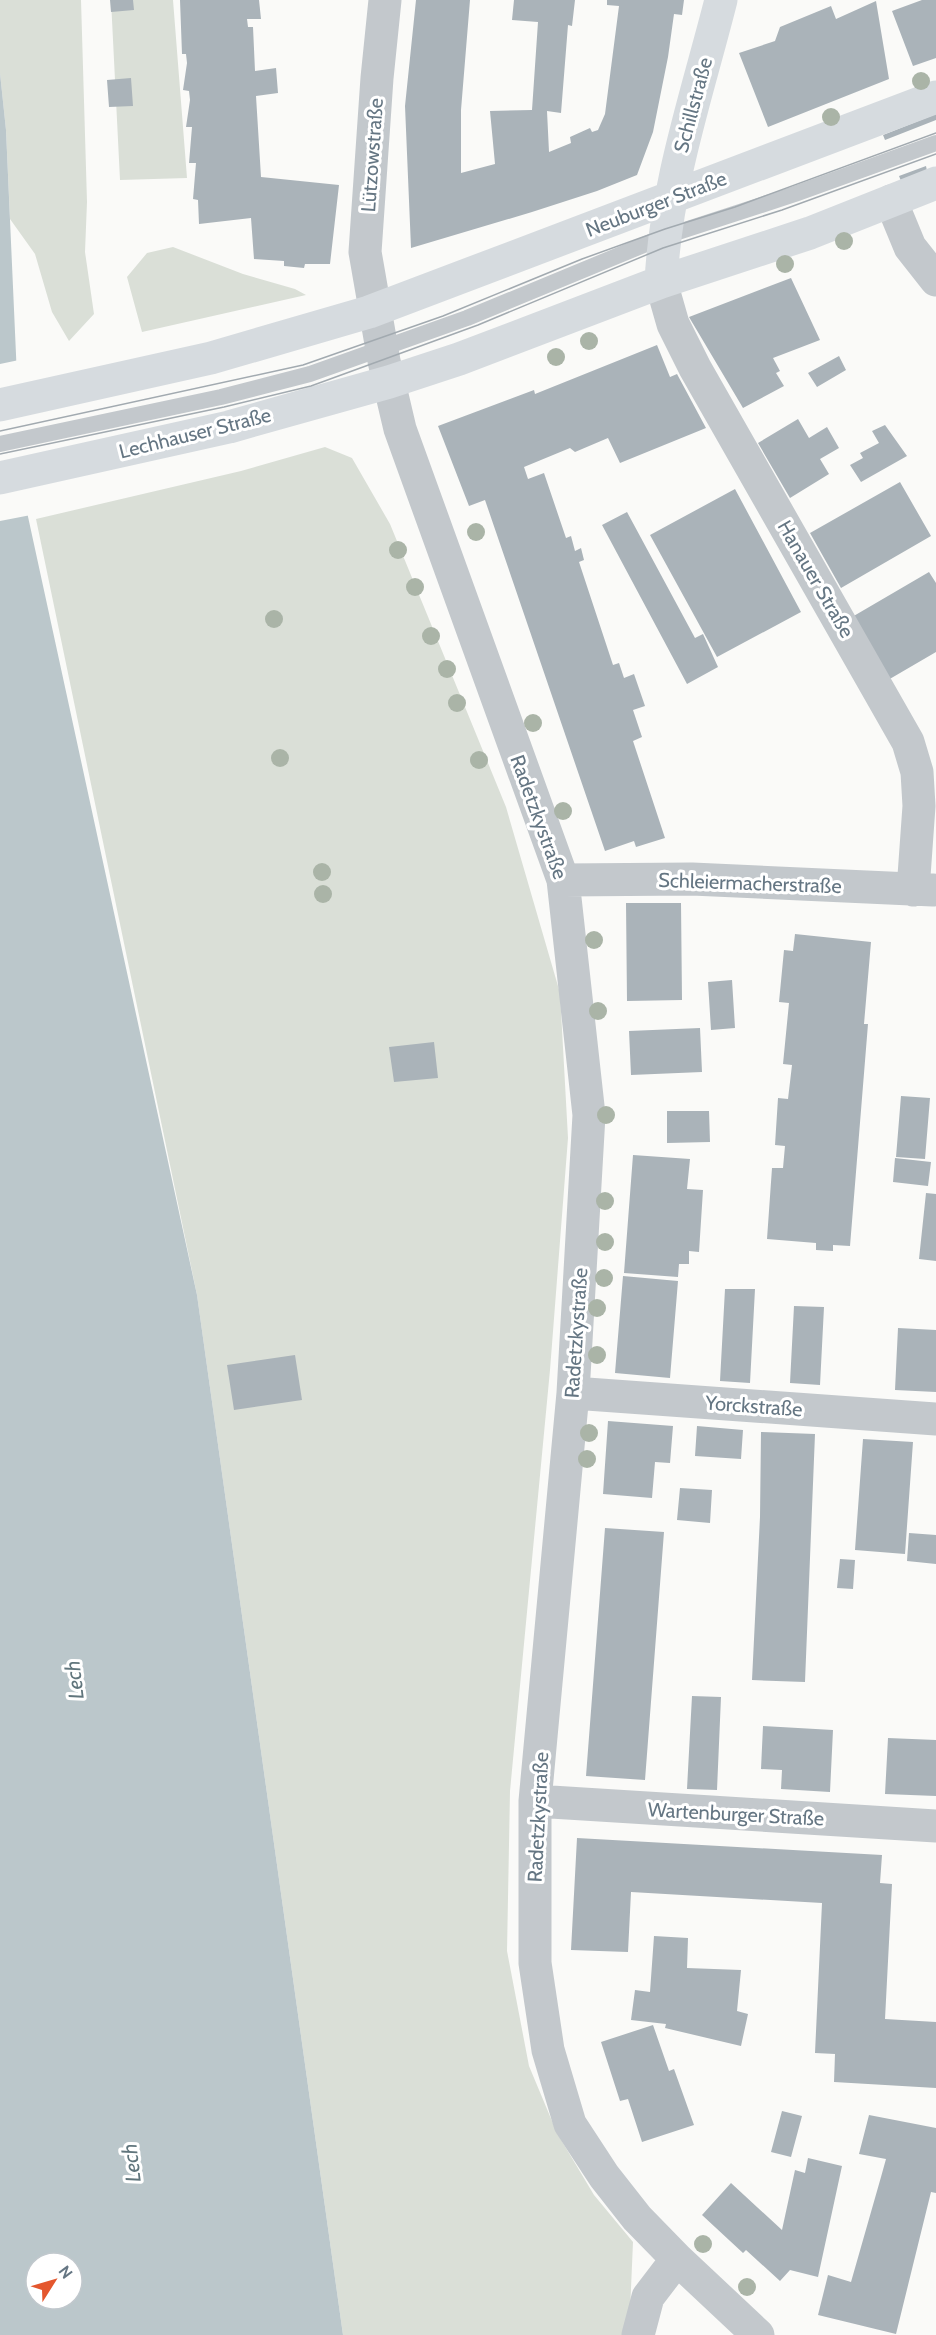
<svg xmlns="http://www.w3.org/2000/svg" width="936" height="2335" font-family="Cabin,sans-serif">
	<rect width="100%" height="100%" fill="#fafaf8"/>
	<path fill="#dadfd7" d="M0 0H81L87 202 85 252 94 314 69 341 52 312 35 254 10 219 6 130 0 73Z
		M111 0H173L187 178 120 180Z
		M173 247 243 274 295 289 306 295 142 332 127 277 147 253Z
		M325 447 352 458 390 524 506 807 560 993 568 1138 550 1370 510 1791 507 1951 529 2066 557 2133 594 2195 633 2242 629 2335H343L197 1295 36 519 241 471Z"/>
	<path fill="#bbc7cb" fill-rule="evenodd" d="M0 73 6 130 22 489 197 1295 343 2335H0ZM36 2263H72V2299H36Z"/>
	<path fill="#fafaf8" d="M19 360 25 488 31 515 0 521V364Z"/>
	<path fill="#aab3b9" d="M110 0H133L134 10 111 12Z
		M180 0H259L261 19H247L248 27H253L255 71 276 68 278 93 256 96 261 177 339 185 330 264H305L304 268 284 266V261L254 259 251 218 199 224 198 200 193 199 196 163H189L192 127H186L190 100 189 91 183 90 187 63 186 54H182Z
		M416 0H470L461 110V173L495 164 490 111 532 110 538 22 512 20 514 0H575L572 26 568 25 561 113 547 111 549 152 571 143 570 137 590 128 592 132 598 130 605 114 619 6 607 5V0H684L682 15 674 14 668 57 653 132 637 175 597 191 532 212 411 248 405 106Z
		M922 0H936V58L913 66 892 11Z
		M876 1 889 79 768 127 739 53 775 41 780 27 831 6 836 19Z
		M131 78 133 106 109 107 107 80Z
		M936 114V120L885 140 883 135Z
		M926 166 927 171 901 181 899 176Z
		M791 278 820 340 773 358 780 371 776 373 784 386 743 408 689 317Z
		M657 345 670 377 677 374 706 428 620 463 608 438 575 452 570 448 524 467 528 479 544 473 566 538 571 536 575 551 581 548 584 560 579 562 613 665 619 663 624 678 634 674 645 706 633 710 642 737 633 741 665 838 636 847 634 841 605 851 485 500 469 506 438 426 534 390 535 394Z
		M839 356 846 370 817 387 808 373Z
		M798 419 809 438 827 427 839 448 820 459 829 474 790 498 758 443Z
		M885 425 907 456 861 482 850 465 863 458 860 453 879 443 872 431Z
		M900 482 931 536 841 588 810 533Z
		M735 489 801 612 717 657 650 535Z
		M627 512 695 638 703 634 718 667 687 684 602 525Z
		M929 572 936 583V652L888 680 852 617Z
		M626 903H681L682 1000 627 1001Z
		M795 934 871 942 864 1024H868L850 1246 833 1245V1251L816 1250V1243L767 1239 772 1168H783L785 1146 775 1145 778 1098 788 1099 792 1065 783 1064 789 1003 779 1002 784 950 793 951Z
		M732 980 735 1028 711 1030 708 982Z
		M700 1028 702 1072 631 1075 629 1031Z
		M434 1042 438 1078 394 1082 389 1047Z
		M901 1096 930 1098 925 1159 896 1157Z
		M667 1111H709L710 1142 667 1143Z
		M633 1155 690 1159 687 1189 703 1190 699 1252 689 1251V1264H679L678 1277 624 1273Z
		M895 1158 931 1162 928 1186 893 1182Z
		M926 1193 936 1194V1261L919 1259Z
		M623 1276 678 1281 670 1378 615 1373Z
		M725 1289H755L750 1383 720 1381Z
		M794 1306 824 1307 820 1385 790 1383Z
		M898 1328 936 1330V1392L895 1390Z
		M295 1355 302 1400 234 1410 227 1365Z
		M608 1421 673 1426 670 1463 655 1462 652 1498 603 1494Z
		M697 1426 743 1430 741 1459 695 1456Z
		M761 1432 815 1434 805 1682 752 1680 760 1517Z
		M863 1439 913 1442 905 1554 855 1550Z
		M680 1488 712 1490 710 1523 677 1520Z
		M605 1528 664 1532 645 1780 586 1776Z
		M909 1533 936 1535V1564L907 1561Z
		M840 1559 855 1560 853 1589 837 1588Z
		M692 1696 721 1697 717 1790 687 1789Z
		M763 1726 833 1730 830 1792 781 1789 782 1770 761 1769Z
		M888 1738 936 1740V1796L885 1794Z
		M577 1838 882 1855 880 1883 892 1884 885 2019 936 2022V2088L834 2082 835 2054 815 2053 822 1903 631 1892 628 1952 571 1950Z
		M654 1936 688 1938 687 1968 741 1970 737 2011 748 2014 741 2046 665 2028 666 2024 631 2020 635 1990 650 1992Z
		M653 2025 669 2071 674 2069 694 2125 642 2142 628 2099 620 2101 601 2042Z
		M782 2111 802 2116 791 2157 771 2152Z
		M869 2115 936 2128V2193L931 2192 896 2334 818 2315 828 2275 851 2282 881 2177 886 2159 859 2154Z
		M808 2158 842 2166 818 2277 790 2270 780 2281 746 2250 743 2253 702 2215 731 2183 782 2230 795 2170 805 2173Z"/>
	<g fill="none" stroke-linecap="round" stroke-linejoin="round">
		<path stroke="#c3c8cc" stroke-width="16" d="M0 444 221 397 310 374 467 318 663 237 795 194 936 143"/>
		<path stroke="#c3c8cc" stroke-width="33" d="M385 0 377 78 365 252 384 361 400 429 563 880 589 1115 573 1393 535 1801V1963L548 2050 570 2124 604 2176 637 2218 677 2259 758 2335
			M891 201 910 247 936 280
			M661 282 673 324 695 368 908 742 917 772 919 806 913 890
			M563 880 692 879 933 890
			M573 1393 936 1419
			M535 1801 936 1826
			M638 2335 648 2297 677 2259"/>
		<path stroke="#d6dbdf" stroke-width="33" d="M661 282C666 183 697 95 721 0
			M0 405 211 358 369 312 936 97
			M0 478 229 427 389 382 459 359 661 282 810 233 936 183"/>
		<path stroke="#a2aab0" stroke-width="1.5" d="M0 431 303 365 443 316 582 259 665 229 735 207 936 133
			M0 454 224 407 311 386 478 325 663 248 782 210 936 154"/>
	</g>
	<g fill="#aab4a7">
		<circle cx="921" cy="81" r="9"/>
		<circle cx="831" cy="117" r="9"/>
		<circle cx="844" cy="241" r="9"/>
		<circle cx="785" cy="264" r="9"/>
		<circle cx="589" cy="341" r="9"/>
		<circle cx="556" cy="357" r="9"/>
		<circle cx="476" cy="532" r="9"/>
		<circle cx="398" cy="550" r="9"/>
		<circle cx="415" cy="587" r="9"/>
		<circle cx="274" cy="619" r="9"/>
		<circle cx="431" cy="636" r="9"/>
		<circle cx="447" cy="669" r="9"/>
		<circle cx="457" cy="703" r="9"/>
		<circle cx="533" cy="723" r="9"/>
		<circle cx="280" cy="758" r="9"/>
		<circle cx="479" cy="760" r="9"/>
		<circle cx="563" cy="811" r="9"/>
		<circle cx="322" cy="872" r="9"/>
		<circle cx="323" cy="894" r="9"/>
		<circle cx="594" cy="940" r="9"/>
		<circle cx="598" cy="1011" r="9"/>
		<circle cx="606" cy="1115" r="9"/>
		<circle cx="605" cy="1201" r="9"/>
		<circle cx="605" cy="1242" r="9"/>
		<circle cx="604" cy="1278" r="9"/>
		<circle cx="597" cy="1308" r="9"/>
		<circle cx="597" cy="1355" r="9"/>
		<circle cx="589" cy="1433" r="9"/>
		<circle cx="587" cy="1459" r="9"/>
		<circle cx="703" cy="2244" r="9"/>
		<circle cx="747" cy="2287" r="9"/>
	</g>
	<g text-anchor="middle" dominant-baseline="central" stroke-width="6" stroke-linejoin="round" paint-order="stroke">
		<g font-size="20" fill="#657683" stroke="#fff">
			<text transform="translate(693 105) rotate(-75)">Schillstraße</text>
			<text transform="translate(372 155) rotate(-86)">Lützowstraße</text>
			<text transform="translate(656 204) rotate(-21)">Neuburger Straße</text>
			<text transform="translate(195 433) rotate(-14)">Lechhauser Straße</text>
			<text transform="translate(816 579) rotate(60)">Hanauer Straße</text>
			<text transform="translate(539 817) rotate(70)">Radetzkystraße</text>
			<text transform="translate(750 883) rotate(2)">Schleiermacherstraße</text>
			<text transform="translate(576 1333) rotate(-86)">Radetzkystraße</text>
			<text transform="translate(754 1406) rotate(4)">Yorckstraße</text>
			<text transform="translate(736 1814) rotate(3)">Wartenburger Straße</text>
			<text transform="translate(538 1817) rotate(-87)">Radetzkystraße</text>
		</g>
		<g font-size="21" font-style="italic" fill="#60757c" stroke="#fff">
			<text transform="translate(74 1680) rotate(-97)">Lech</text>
			<text transform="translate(131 2163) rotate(-97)">Lech</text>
		</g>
	</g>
	<g transform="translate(54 2281) rotate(53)"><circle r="28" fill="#ffffff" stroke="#c1c8cd" stroke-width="1.5"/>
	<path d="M0-4.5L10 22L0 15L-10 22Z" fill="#e4572e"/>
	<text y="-9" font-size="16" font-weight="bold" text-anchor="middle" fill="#657683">N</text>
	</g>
</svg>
